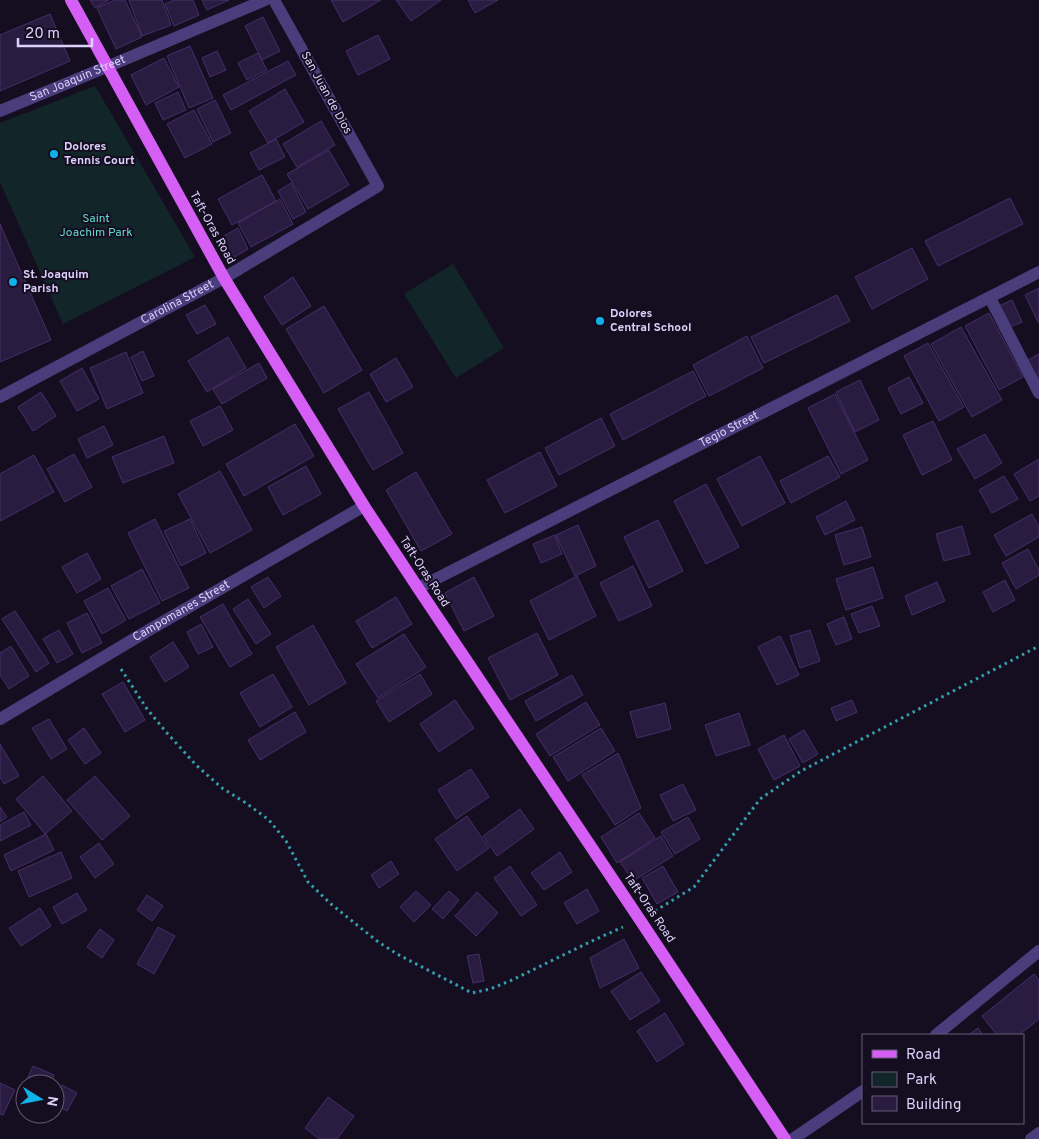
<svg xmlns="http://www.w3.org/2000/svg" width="1039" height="1139" font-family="Overpass,sans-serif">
	<rect width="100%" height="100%" fill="#140e20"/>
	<path fill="#122629" d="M95 86 195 257 63 324 0 182V123Z
		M453 264 504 348 456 378 404 294Z"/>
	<path fill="#291c40" stroke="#452f6a" d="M90 0H109L95 8Z
		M115 0H125L142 37 116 49 97 8Z
		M129 0H162L171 25 142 36Z
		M174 0H193L199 15 174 26 165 4Z
		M202 0H229L207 10Z
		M331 0H381L343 22Z
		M396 0H441L411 21Z
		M468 0H498L475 13Z
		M50 14 70 61 0 91V35Z
		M263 17 280 51 262 60 245 26Z
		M378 35 390 59 358 75 346 51Z
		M190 46 213 98 189 108 167 56Z
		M217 51 226 70 210 77 202 58Z
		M258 53 267 70 247 80 238 63Z
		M164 58 179 87 146 105 131 75Z
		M288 61 296 75 231 110 223 95Z
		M285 89 304 122 268 143 249 111Z
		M178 92 186 110 163 120 155 103Z
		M215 100 231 133 213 142 197 109Z
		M194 110 212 144 185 158 167 124Z
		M321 121 335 145 297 167 283 144Z
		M276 139 285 157 259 170 250 153Z
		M329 150 349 185 308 209 287 174Z
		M262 175 276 201 232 225 218 199Z
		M291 183 306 212 293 219 278 191Z
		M1010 198 1023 224 938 266 925 241Z
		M280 199 293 224 251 247 238 223Z
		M0 224 51 340 0 362Z
		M238 228 248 249 233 258 222 237Z
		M912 248 928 279 872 309 855 277Z
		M293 277 311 306 282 325 264 297Z
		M1039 288V322H1038L1025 295Z
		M837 295 850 321 764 363 751 337Z
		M1012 300 1022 322 1010 327 999 306Z
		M205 305 216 324 197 334 186 315Z
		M324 306 362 370 324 393 286 329Z
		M989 313 1023 377 999 390 965 326Z
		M961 327 1002 400 972 417 931 344Z
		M747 336 763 368 709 396 693 365Z
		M228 337 246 368 207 392 188 361Z
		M928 343 964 407 939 421 904 356Z
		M143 351 154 376 142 381 131 357Z
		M126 352 143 393 107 409 90 368Z
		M1039 354V379L1026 361Z
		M396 358 413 387 386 402 370 374Z
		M259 363 267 378 222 404 213 389Z
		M82 368 99 399 77 411 60 381Z
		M693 371 706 396 623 440 610 414Z
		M909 377 923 403 901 414 888 388Z
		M860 380 879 420 855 432 836 392Z
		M41 392 56 416 33 431 18 407Z
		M369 392 403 453 373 470 338 409Z
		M835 394 868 460 841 474 808 408Z
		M220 406 233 430 203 446 190 421Z
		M601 418 615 446 559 475 545 448Z
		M933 421 952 460 922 475 903 435Z
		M295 424 314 456 244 496 226 464Z
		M104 426 113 445 87 458 78 439Z
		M985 434 1002 463 975 479 957 449Z
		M164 436 174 463 123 483 112 457Z
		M540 452 557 486 505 513 487 480Z
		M74 454 92 487 65 502 47 469Z
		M34 455 54 492 0 521V474Z
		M760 456 785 503 742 526 717 479Z
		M828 456 840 477 791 503 780 481Z
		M1039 459V496L1030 501 1014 474Z
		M306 466 321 494 283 515 268 487Z
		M220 471 252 530 210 553 178 494Z
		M416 472 452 534 421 551 386 490Z
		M1004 476 1018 499 992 513 979 490Z
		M706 484 739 547 706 564 674 501Z
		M846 501 855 520 825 535 816 517Z
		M1032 514 1039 527V537L1006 556 994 535Z
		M155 519 189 588 162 601 128 533Z
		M190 519 206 553 181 566 164 531Z
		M658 520 683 571 649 588 624 537Z
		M578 525 596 566 575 576 556 535Z
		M962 526 970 554 944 561 936 534Z
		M862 527 871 557 844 565 835 535Z
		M555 535 562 554 541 563 533 544Z
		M1028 549 1039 570V575L1016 589 1002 563Z
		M87 553 101 579 77 593 62 567Z
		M633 566 652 606 619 621 600 583Z
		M873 567 883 598 846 610 836 579Z
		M142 569 160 603 129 619 111 586Z
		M577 576 596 616 549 640 530 601Z
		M268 577 281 596 264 608 251 587Z
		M474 577 494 616 464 631 445 593Z
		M1005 580 1015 600 993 612 983 592Z
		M937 582 945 601 912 615 905 596Z
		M108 588 126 620 102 634 84 601Z
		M396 597 412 624 372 648 356 621Z
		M248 599 271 634 256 644 233 609Z
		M223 604 252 654 230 667 200 617Z
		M872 606 880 626 859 633 851 614Z
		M15 611 49 663 36 672 2 619Z
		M87 613 102 643 82 653 67 623Z
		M844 617 852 639 836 645 827 624Z
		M201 624 213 647 198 654 187 632Z
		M313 625 346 683 309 705 276 647Z
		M59 630 73 654 57 663 43 639Z
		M810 630 820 661 800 668 790 636Z
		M537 633 558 675 510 700 488 658Z
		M404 634 426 667 378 698 356 664Z
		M780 636 799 675 777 685 758 647Z
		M173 642 189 667 165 682 150 657Z
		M11 646 29 676 9 689 0 675V653Z
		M273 674 292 707 260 727 240 693Z
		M420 674 432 694 389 722 376 701Z
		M572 675 583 695 536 721 525 701Z
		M123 682 145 720 125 732 102 694Z
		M455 700 474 728 439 752 420 724Z
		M852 700 857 712 836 721 831 708Z
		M586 702 600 725 550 756 536 734Z
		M665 703 671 729 637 738 630 712Z
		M295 712 306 732 260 760 248 740Z
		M739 713 750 745 716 756 705 725Z
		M49 719 67 749 51 759 32 728Z
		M84 728 101 753 85 764 68 740Z
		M601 728 615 751 568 781 553 757Z
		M804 730 818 754 803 763 789 739Z
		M784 735 800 766 774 780 758 749Z
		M0 744 19 776 4 784 0 777Z
		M618 753 641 808 615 825 582 775Z
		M471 769 489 797 456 819 438 790Z
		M43 776 72 811 45 834 16 799Z
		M95 776 130 816 102 840 67 800Z
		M683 784 696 810 673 821 660 795Z
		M0 807 7 817 0 822Z
		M520 809 534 829 497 856 483 836Z
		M24 812 31 825 0 841V825Z
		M639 813 655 838 617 863 601 837Z
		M467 816 489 848 457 871 435 839Z
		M688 817 700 839 675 854 661 832Z
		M46 834 54 850 11 871 4 855Z
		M661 836 673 856 633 881 620 862Z
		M99 843 114 864 95 878 80 857Z
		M61 852 72 878 29 897 18 871Z
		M560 852 572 872 544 890 531 873Z
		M391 861 399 874 379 888 371 875Z
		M510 866 537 905 521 916 494 878Z
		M663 866 678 892 657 904 642 878Z
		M587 889 599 911 577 924 564 903Z
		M416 891 431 905 414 922 400 907Z
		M449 891 459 900 443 919 432 909Z
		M477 892 498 913 476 936 455 916Z
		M77 893 87 910 62 924 53 907Z
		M147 895 163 906 152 921 137 910Z
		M40 908 51 926 21 946 9 928Z
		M158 927 175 936 154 974 137 964Z
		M100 929 114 940 102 958 87 947Z
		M624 939 639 968 600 988 590 958Z
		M479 954 484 981 473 983 467 956Z
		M641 972 660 1001 630 1020 611 991Z
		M1034 974 1039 980V1019L1019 1035H997L982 1016Z
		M665 1013 684 1044 657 1062 637 1031Z
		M978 1028 983 1035H968Z
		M33 1066 54 1075 50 1084H25Z
		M0 1083 15 1090 3 1115 0 1114Z
		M62 1085 77 1093 67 1111 55 1104V1097Z
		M328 1097 354 1116 337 1139H319L305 1128Z"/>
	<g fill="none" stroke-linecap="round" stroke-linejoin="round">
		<path stroke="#369eaa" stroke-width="3" stroke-dasharray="2.5 4" stroke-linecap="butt" d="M121 669 147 709 167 733 196 765 222 788 246 803 269 820 286 841 308 882 331 904 377 941 397 954 472 993 490 989 512 980 594 940 623 927
			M655 911 694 887 760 799 801 771 1039 646"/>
		<g stroke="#493d7c" stroke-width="12">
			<path id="s1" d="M0 111 109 66 265 0"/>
			<path d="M990 298 1039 393"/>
			<path id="s2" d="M0 397 224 278 378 186 274 0"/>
			<path id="s3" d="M418 588 1039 272"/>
			<path id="s4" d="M0 719 149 630 364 506"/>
			<path d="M936 1035 1039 951"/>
			<path d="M793 1139 863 1091"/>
			<path d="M1031 1139 1039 1133"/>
		</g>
		<path stroke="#d55ff4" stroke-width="12" d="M71 0 224 278 364 506 418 588 640 920 785 1139"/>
	</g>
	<g fill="#10b0e9" stroke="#140e20" stroke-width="2">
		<circle cx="54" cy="154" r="5"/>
		<circle cx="13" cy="282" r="5"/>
		<circle cx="600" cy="321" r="5"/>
	</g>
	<g text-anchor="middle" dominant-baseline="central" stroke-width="4" stroke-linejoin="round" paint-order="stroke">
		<g font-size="12" fill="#ddd1fc" stroke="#140e20">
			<text stroke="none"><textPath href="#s1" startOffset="84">San Joaquin Street</textPath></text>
			<text transform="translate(326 93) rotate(61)">San Juan de Dios</text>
			<text transform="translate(212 228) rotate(61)">Taft-Oras Road</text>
			<text stroke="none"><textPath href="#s2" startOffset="201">Carolina Street</textPath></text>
			<text stroke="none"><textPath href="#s3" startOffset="349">Tegio Street</textPath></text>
			<text transform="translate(424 572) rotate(57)">Taft-Oras Road</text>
			<text stroke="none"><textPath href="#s4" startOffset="211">Campomanes Street</textPath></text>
			<text transform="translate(649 908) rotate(56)">Taft-Oras Road</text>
		</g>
		<g font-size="12" font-weight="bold" fill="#ddd1fc" stroke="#140e20" text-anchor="start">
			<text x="64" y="147">Dolores<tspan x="64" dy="14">Tennis Court</tspan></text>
			<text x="23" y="275">St. Joaquim<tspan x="23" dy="14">Parish</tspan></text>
			<text x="610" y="314">Dolores<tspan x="610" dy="14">Central School</tspan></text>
		</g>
		<g font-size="12" fill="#62d7cc" stroke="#140e20">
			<text x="96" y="219">Saint<tspan x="96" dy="14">Joachim Park</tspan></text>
		</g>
	</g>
	<rect x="862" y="1034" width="162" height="90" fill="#140e20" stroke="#645c78"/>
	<rect x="872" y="1050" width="25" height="8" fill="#d55ff4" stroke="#645c78"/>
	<text x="906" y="1059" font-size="15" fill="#ddd1fc">Road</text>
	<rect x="872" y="1072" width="25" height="15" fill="#122629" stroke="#645c78"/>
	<text x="906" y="1084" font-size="15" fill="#ddd1fc">Park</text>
	<rect x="872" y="1096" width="25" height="15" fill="#291c40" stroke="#645c78"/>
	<text x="906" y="1109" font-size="15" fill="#ddd1fc">Building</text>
	<g transform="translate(40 1099) rotate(100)"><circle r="24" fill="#140e20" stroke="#645c78"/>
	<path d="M0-4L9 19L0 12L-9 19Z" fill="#10b0e9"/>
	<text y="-8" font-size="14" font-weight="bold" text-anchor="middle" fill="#ddd1fc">N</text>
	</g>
	<path d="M18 38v8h74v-8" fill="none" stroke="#ddd1fc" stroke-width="2.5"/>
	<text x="25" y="38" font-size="15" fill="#ddd1fc" stroke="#140e20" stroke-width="4" paint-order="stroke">20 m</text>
</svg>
